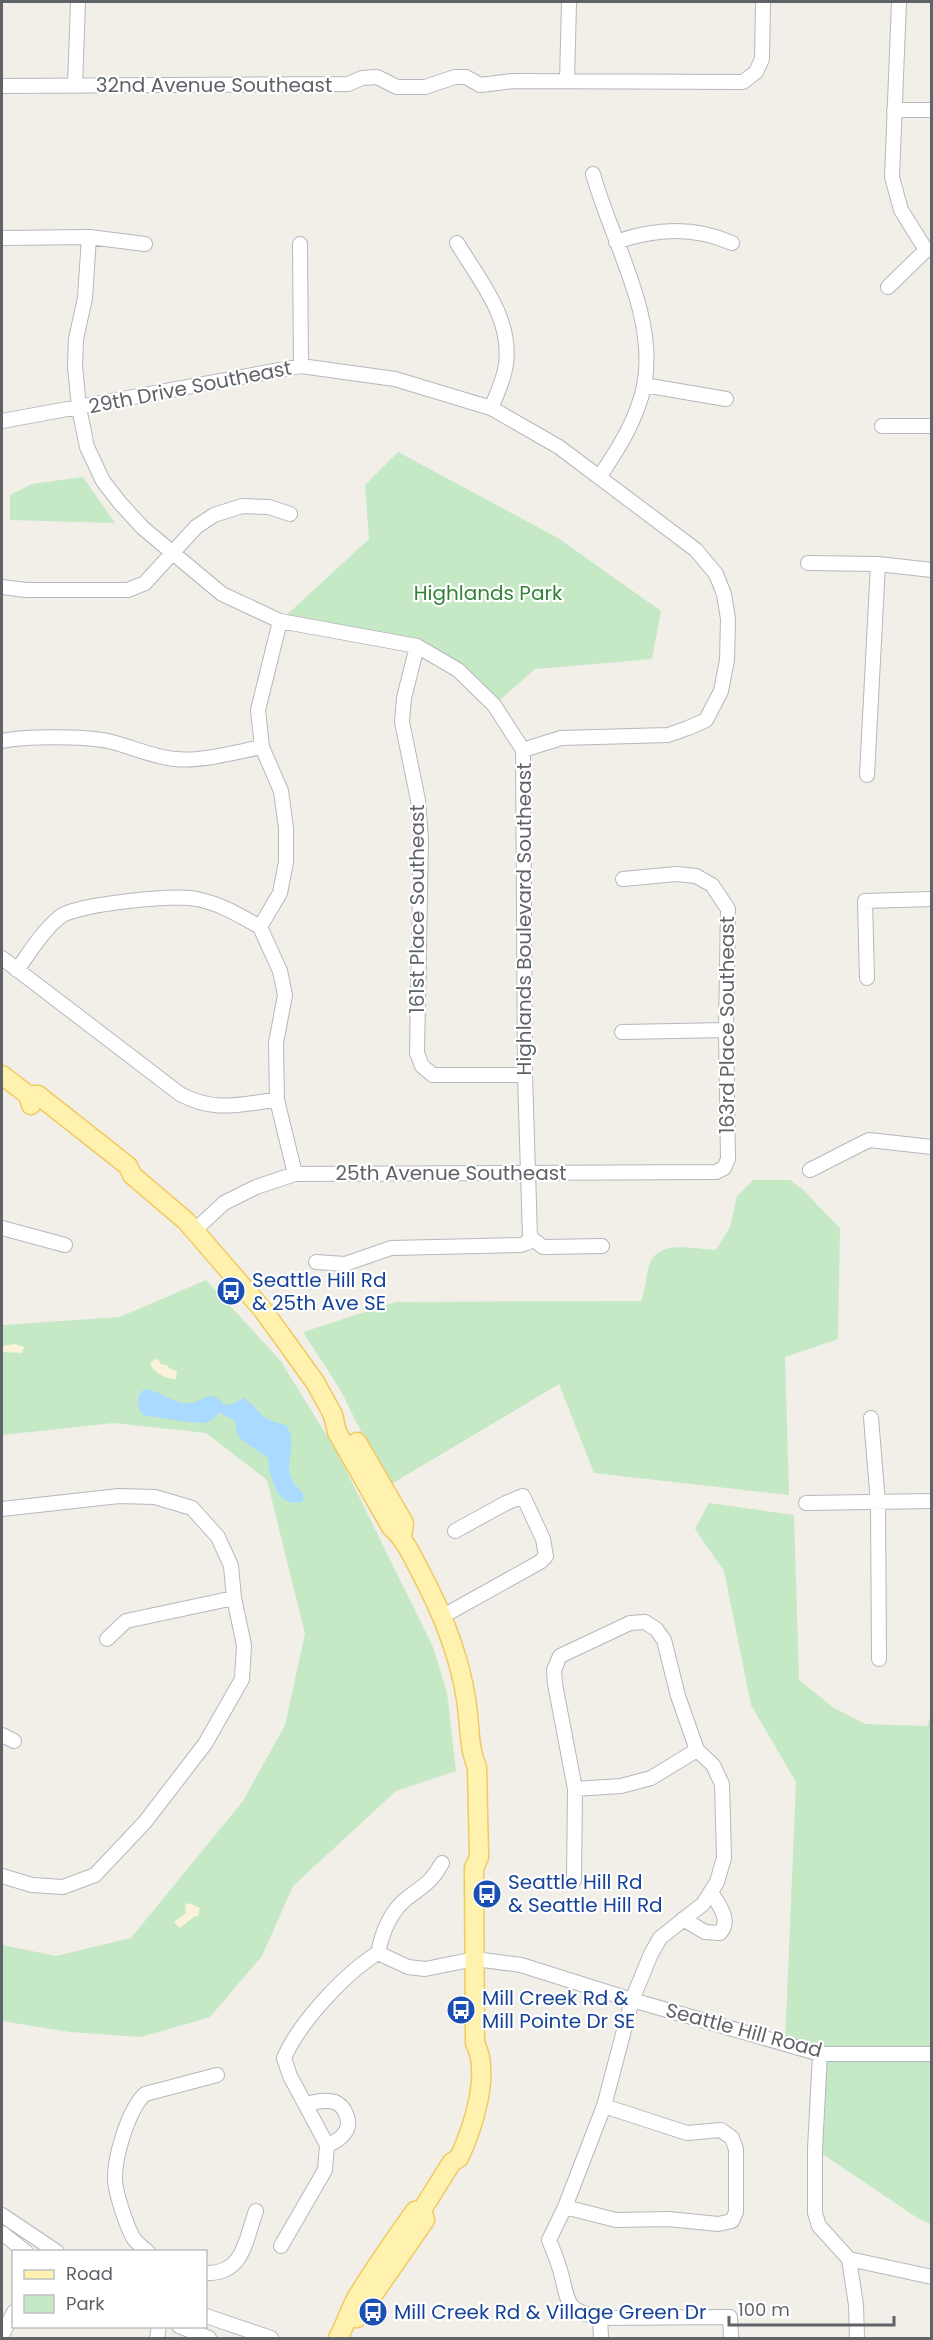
<svg xmlns="http://www.w3.org/2000/svg" width="933" height="2340" font-family="Poppins,sans-serif">
	<rect width="100%" height="100%" fill="#f1efe8"/>
	<path fill="#c5e8c5" d="M398 452 558 538 661 611 652 659 535 669 494 705 417 646 280 621 369 539 365 485Z
		M83 477 115 523 10 520V495L32 484Z
		M753 1180H790L802 1189 840 1228 838 1339 785 1357 789 1495 594 1473 559 1384 388 1486 341 1391 303 1332 396 1302 641 1301C646 1289 646 1269 652 1259 664 1240 698 1250 716 1250L730 1227 737 1196Z
		M206 1280 280 1360 337 1452 433 1647 447 1693 456 1771 396 1791 293 1886 262 1956 210 2017 141 2037 70 2032 2 2021V1945L56 1956 131 1938 243 1801 285 1725 305 1634 267 1480 206 1433 114 1423 2 1435V1325L120 1317Z
		M709 1503 794 1515 799 1680 834 1708 865 1724 927 1726 931 1715V2224L919 2219 815 2149 820 2054 785 2044 796 1782 751 1705 724 1571 695 1529Z"/>
	<path fill="#fbf3d9" d="M15 1344 24 1347 22 1353 2 1352V1346Z
		M154 1359 159 1360 160 1364 167 1365 170 1369 177 1371 176 1379C167 1380 153 1372 150 1364Z
		M189 1903 200 1908 198 1917 195 1916 180 1928 174 1922 186 1913 185 1905Z"/>
	<path fill="#aadaff" d="M144 1389C158 1390 170 1401 184 1403 201 1406 209 1385 223 1404L229 1405 244 1398C264 1413 258 1419 286 1425 302 1448 274 1470 303 1493V1501C278 1511 269 1476 268 1458L242 1440 235 1431 237 1427 234 1420 220 1413 207 1423 187 1422 143 1415 139 1409 138 1397Z"/>
	<g fill="none" stroke-linecap="round" stroke-linejoin="round">
		<g stroke="#b5b8bc" stroke-width="16">
			<path id="minor" d="M567 81 569 2
				M2 86 348 84 362 78 377 77 397 87H425L455 77H466L480 85 513 81 743 82 756 72 762 59 763 2
				M75 86 78 2
				M894 110H932
				M593 174C611 240 658 316 644 386 637 419 619 448 600 476
				M89 237 85 298 76 339 75 366 79 408 87 447 103 481 120 503 143 528 222 594 280 621 417 646 458 670 494 705 523 750 525 1075 530 1237 527 1243 520 1245 391 1248 345 1264 316 1262
				M2 238 89 237 145 244
				M616 242C655 228 694 226 732 243
				M457 243C480 281 512 318 506 364 504 380 497 394 491 408
				M300 244 301 366
				M888 287 926 250 901 210 892 177 899 2
				M644 385 726 399
				M2 421 301 366 395 379 491 408 559 447 696 550 716 574 724 594 728 619 727 660 721 691 706 720 688 728 668 735 561 738 523 750
				M882 426H932
				M808 563 878 564 932 570
				M2 587 26 590H128L145 583 196 527 214 515 242 506 269 507 290 514
				M417 646 404 698 402 722 418 800 421 839 417 1053 422 1066 433 1075H525
				M2 741C25 736 84 736 108 741 130 746 152 757 175 759 201 762 236 752 262 747
				M867 775 878 564
				M260 927 280 893 286 862V828L281 791 262 747 258 710 280 621
				M260 927 280 971 285 995 276 1043 277 1100 295 1174
				M2 958 180 1094C216 1113 238 1104 277 1100
				M17 970C30 952 43 930 61 916 78 904 176 894 197 899 221 904 239 915 260 927
				M867 978 865 901 932 899
				M622 1032 726 1030
				M810 1170 869 1140 932 1147
				M2 1228 65 1245
				M195 1230 224 1203 256 1187 295 1174 716 1172 724 1168 728 1159 726 1030 728 909 712 885 696 876 677 874 623 879
				M530 1237 543 1247 602 1246
				M871 1418 878 1503 879 1659
				M806 1503 932 1501
				M2 1509 119 1496 155 1497 192 1508 218 1537 231 1566 234 1598 244 1645 242 1679 205 1744 145 1822 95 1875 63 1887 32 1885 2 1876
				M443 1616 540 1562 546 1556 543 1539 523 1496 506 1503 455 1531
				M107 1639 126 1621 234 1598
				M2 1735 14 1741
				M575 1789 621 1786 651 1778 697 1750
				M574 1880 575 1789 555 1684 554 1670 560 1656 630 1623 645 1622 656 1629 664 1640 678 1696 697 1750 713 1765 722 1784 724 1858 717 1882 703 1904 660 1938 651 1954 632 2000 604 2106 565 2207 549 2240C554 2252 559 2264 562 2277 569 2307 568 2310 600 2318L601 2338
				M683 1919 705 1932 720 1933C732 1920 718 1904 711 1892
				M378 1953 408 1967 425 1969 475 1959 521 1965 632 2000 820 2054H932
				M378 1953C382 1933 389 1913 406 1899 424 1885 430 1884 442 1863
				M820 2054 815 2149V2213L819 2226 849 2259 856 2305 857 2338
				M305 2104C315 2102 325 2099 335 2102 339 2104 343 2107 345 2112 354 2128 342 2140 327 2145
				M565 2207 616 2220 668 2219 718 2224 732 2221 736 2212V2149L732 2138 721 2130 687 2133 604 2106
				M2 2215 57 2252
				M2 2233 26 2252
				M281 2246 325 2170 327 2145 290 2076 284 2058C299 2023 345 1973 378 1953
				M148 2252C143 2248 138 2244 134 2239 127 2228 116 2194 115 2181 114 2158 128 2110 145 2094L217 2075
				M849 2259 932 2277
				M206 2273C244 2274 245 2241 256 2211
				M206 2316 271 2338
				M600 2318 730 2317 731 2338
				M179 2326 209 2338
				M2 2335 14 2312
				M157 2338 159 2326"/>
		</g>
		<g stroke="#f2c960" stroke-width="21">
			<path id="major" d="M2 1075 28 1095 31 1105
				M28 1095H38L128 1166 132 1175 186 1221 263 1310 315 1382 333 1415 337 1432 391 1527C404 1539 411 1553 419 1569 441 1610 459 1653 466 1699 470 1721 468 1747 477 1767L479 1857 474 1868 475 2043C491 2073 473 2128 459 2158L452 2162 422 2210 415 2211C395 2239 375 2267 357 2297 349 2311 346 2324 338 2338
				M357 1442 404 1523 402 1537
				M357 2318 425 2220 422 2210"/>
		</g>
		<use href="#minor" stroke="#fff" stroke-width="14"/>
		<use href="#major" stroke="#fff2af" stroke-width="18"/>
	</g>
	<defs>
		<g id="bus-disc" transform="scale(1.5)"><circle r="9.5" fill="#1a4fb4" stroke="#fff"/><path d="M-5-6H5V4H4V6H2V4H-2V6H-4V4H-5ZM-3.5-4V0h7V-4ZM-3.5 1.2v1.5H-2V1.2ZM2 1.2v1.5H3.5V1.2Z" fill="#fff"/></g>
	</defs>
	<g fill-rule="evenodd">
		<use href="#bus-disc" x="231" y="1291"/>
		<use href="#bus-disc" x="487" y="1894"/>
		<use href="#bus-disc" x="461" y="2010"/>
		<use href="#bus-disc" x="373" y="2312"/>
	</g>
	<g text-anchor="middle" dominant-baseline="central" stroke-width="4.5" stroke-linejoin="round" paint-order="stroke">
		<g font-size="20" fill="#5f6368" stroke="#fff">
			<text x="214" y="85">32nd Avenue Southeast</text>
			<text transform="translate(190 387) rotate(-11)">29th Drive Southeast</text>
			<text transform="translate(417 909) rotate(-90)">161st Place Southeast</text>
			<text transform="translate(524 919) rotate(-90)">Highlands Boulevard Southeast</text>
			<text transform="translate(727 1025) rotate(-90)">163rd Place Southeast</text>
			<text x="451" y="1173">25th Avenue Southeast</text>
			<text transform="translate(744 2030) rotate(15)">Seattle Hill Road</text>
		</g>
		<g font-size="20" fill="#348238" stroke="#fff">
			<text x="488" y="593">Highlands Park</text>
		</g>
		<g font-size="20" fill="#164399" stroke="#fff" text-anchor="start">
			<text x="252" y="1280">Seattle Hill Rd<tspan x="252" dy="23">&amp; 25th Ave SE</tspan></text>
			<text x="508" y="1882">Seattle Hill Rd<tspan x="508" dy="23">&amp; Seattle Hill Rd</tspan></text>
			<text x="482" y="1998">Mill Creek Rd &amp;<tspan x="482" dy="23">Mill Pointe Dr SE</tspan></text>
			<text x="394" y="2312">Mill Creek Rd &amp; Village Green Dr</text>
		</g>
	</g>
	<rect width="933" height="2340" fill="none" stroke="#5f6368" stroke-width="6"/>
	<rect x="12" y="2250" width="195" height="78" fill="#ffffff" stroke="#bfc1c3" stroke-width="1.5"/>
	<rect x="24" y="2270" width="30" height="9" fill="#fff2af" stroke="#bfc1c3" stroke-width="1.5"/>
	<text x="66" y="2280" font-size="18" fill="#5f6368">Road</text>
	<rect x="24" y="2295" width="30" height="18" fill="#c5e8c5" stroke="#bfc1c3" stroke-width="1.5"/>
	<text x="66" y="2310" font-size="18" fill="#5f6368">Park</text>
	<path d="M729 2316v9h165v-9" fill="none" stroke="#5f6368" stroke-width="3"/>
	<text x="738" y="2316" font-size="18" fill="#5f6368" stroke="#ffffff" stroke-width="4.5" paint-order="stroke">100 m</text>
</svg>
